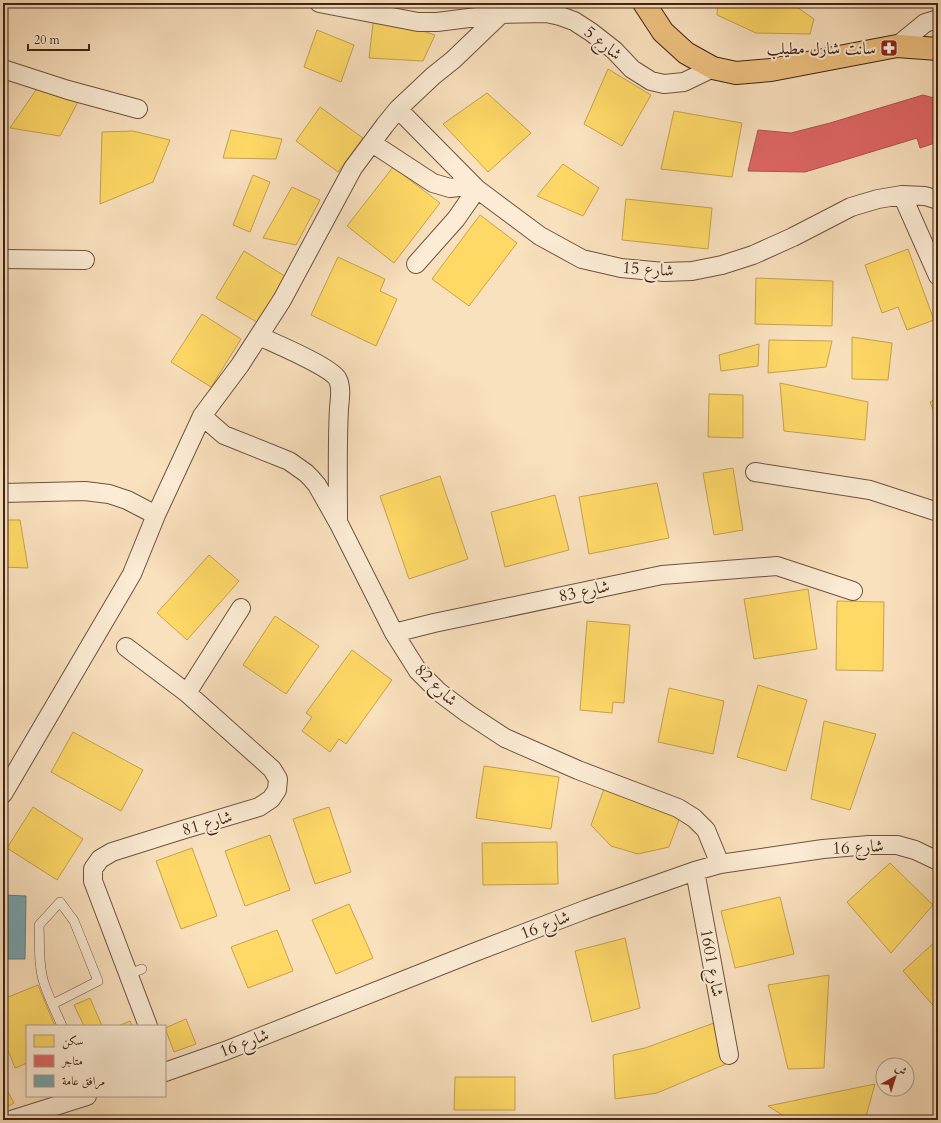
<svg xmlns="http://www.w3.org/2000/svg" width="941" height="1123" font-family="Cardo,Amiri,serif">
	<rect width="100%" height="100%" fill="#fae1be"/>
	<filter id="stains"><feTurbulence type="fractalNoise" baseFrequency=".005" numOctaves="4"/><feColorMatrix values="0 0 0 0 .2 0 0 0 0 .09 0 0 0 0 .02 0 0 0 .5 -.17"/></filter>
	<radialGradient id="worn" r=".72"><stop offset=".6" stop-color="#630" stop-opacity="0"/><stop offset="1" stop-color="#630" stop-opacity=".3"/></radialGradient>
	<path fill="#ffd966" stroke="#c5a24e" d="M718 3H791L814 19 810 34 756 33 717 15Z
		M374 15 435 35 423 61 369 58Z
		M317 30 354 45 341 82 304 67Z
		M608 69 651 95 622 146 584 124Z
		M38 87 79 100 60 136 10 128Z
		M487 93 531 133 488 172 443 124Z
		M320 107 363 138 338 172 296 141Z
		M674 111 742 123 732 177 661 169Z
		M231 130 282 139 276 159 223 158Z
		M133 131 170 140 153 182 100 204 102 132Z
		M563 164 599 188 583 216 537 196Z
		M393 167 440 203 394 263 347 226Z
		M253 175 270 182 250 232 233 225Z
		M292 187 320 200 296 245 263 238Z
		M626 199 712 208 708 249 622 240Z
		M480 215 517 243 469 306 432 279Z
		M908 249 934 320 907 330 898 307 882 313 865 265Z
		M244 251 288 278 260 324 216 298Z
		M338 257 385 279 380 291 397 299 376 346 311 315Z
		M756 278 833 281 832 326 755 324Z
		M202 314 241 339 211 387 171 362Z
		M852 337 892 343 888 380 852 379Z
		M769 340 832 341 826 367 768 373Z
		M759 344 758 366 721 371 719 355Z
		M780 383 868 402 865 440 784 431Z
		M709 394 743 395V438L708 437Z
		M938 398V422L930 402Z
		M733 468 743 530 714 535 703 473Z
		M440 476 468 559 409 579 380 496Z
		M657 483 669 538 589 554 579 497Z
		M555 495 569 550 505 567 491 512Z
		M3 520H20L28 568 3 567Z
		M209 555 239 581 187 640 157 613Z
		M808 589 817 649 754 659 744 599Z
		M837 601 884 602 883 671 836 670Z
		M275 616 319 646 286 694 243 665Z
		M587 621 630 625 624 703 613 702 612 713 580 710Z
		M352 650 392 680 346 744 339 739 330 752 302 731 312 717 306 713Z
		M758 685 807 700 786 771 737 757Z
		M669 688 724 701 713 754 658 742Z
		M824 721 876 734 850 810 811 799Z
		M73 732 143 770 121 811 51 772Z
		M484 766 559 777 551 829 476 818Z
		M605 786 680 817 669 847 638 854 611 846 591 825Z
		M33 807 83 839 57 880 7 848Z
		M329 807 351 872 315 884 293 819Z
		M270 835 290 890 245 906 225 851Z
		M557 842 558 884 483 885 482 843Z
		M192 848 217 916 181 929 156 861Z
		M890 863 933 905 891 953 847 902Z
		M780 897 794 954 735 968 721 911Z
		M349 904 373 958 336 974 312 920Z
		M277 930 293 971 248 988 231 947Z
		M625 938 640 1008 592 1022 575 951Z
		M938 939V1011L903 971Z
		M829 975 824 1068 788 1069 768 985Z
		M38 985 55 1026H27V1063L15 1068 3 1038V999Z
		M90 998 102 1026H84L74 1005Z
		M186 1019 196 1044 174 1052 165 1028Z
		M130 1021 132 1026H118Z
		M714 1023 726 1064 657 1093 615 1099 613 1055 645 1048Z
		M455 1077H515V1110H454Z
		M3 1083 14 1103 3 1109Z
		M875 1084 865 1120H790L768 1106Z"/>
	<path fill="#e06666" stroke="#b0524e" d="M923 95 938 99V142L920 148 917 138 805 172 748 171 758 130 791 133 830 123Z"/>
	<path fill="#76a5af" stroke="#667e81" d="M3 895 26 896 25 959H3Z"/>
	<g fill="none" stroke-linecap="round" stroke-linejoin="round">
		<g stroke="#6e523f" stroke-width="10">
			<path id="lane" d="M129 974 142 969
				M53 1004 98 981 74 921 60 902 39 925C40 944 38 965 44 983 49 998 56 1012 62 1026"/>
		</g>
		<g stroke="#6e523f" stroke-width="20">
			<path id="street" d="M319 3 418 22H437L501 14 546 13 560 16 574 21 591 32 614 50 632 69 651 81 664 84 684 82 713 68
				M897 46 925 23 938 19
				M3 69 68 90 138 109
				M398 109 477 189 540 236 582 259 621 268 664 272 692 271 722 265 753 255 793 237 851 207 878 199 902 195 925 196 938 200
				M372 143 433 183 450 188 459 187 471 184
				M902 195 938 276
				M3 259 85 260
				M416 264 456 219 477 189
				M259 336C276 344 327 365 337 378 342 386 340 399 339 408 337 446 338 484 338 522
				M202 416 224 435 289 461 306 473 311 478 317 485 339 524 394 633 418 671 439 692 467 713 505 738 578 770 678 808 694 818 706 830 720 864
				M755 472 870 490 938 512
				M3 493 85 491 109 494 127 500 156 515
				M394 633 434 623 662 575 777 566 853 591
				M126 647 187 693 272 769 278 779 277 790 271 799 259 807 182 830 112 852 100 859 93 869V881L148 1026
				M187 693 241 608
				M3 794 132 574 156 515 202 416 240 365 282 300 353 168 385 125 398 109 433 76 453 60 501 14
				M695 871 729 1055
				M165 1072 225 1051 470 954 587 909 695 871 720 864 823 849 869 845H897L915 850 938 861
				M11 1120 87 1096"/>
		</g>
		<g stroke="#3f2315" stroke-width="24">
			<path id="highway" d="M644 3 663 32 686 53 713 68 736 73 771 70 897 46 938 49"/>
		</g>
		<use href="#lane" stroke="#fcecd5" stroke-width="9"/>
		<use href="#street" stroke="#fcecd5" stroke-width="18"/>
		<use href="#highway" stroke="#edc07f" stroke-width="22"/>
	</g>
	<defs>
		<g id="pharmacy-square" transform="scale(0.9)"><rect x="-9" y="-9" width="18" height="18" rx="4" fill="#8f2418" stroke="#fcecd5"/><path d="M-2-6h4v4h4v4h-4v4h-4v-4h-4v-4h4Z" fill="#fff"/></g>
	</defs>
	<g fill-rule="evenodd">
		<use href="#pharmacy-square" x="889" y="48"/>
	</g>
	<g text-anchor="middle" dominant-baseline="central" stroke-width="4" stroke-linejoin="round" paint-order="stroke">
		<g font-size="17" fill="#3f2315" stroke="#fcecd5">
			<text transform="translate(603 43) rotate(39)">شارع 5</text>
			<text transform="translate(648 269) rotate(4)">شارع 15</text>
			<text transform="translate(584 591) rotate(-12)">شارع 83</text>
			<text transform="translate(436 685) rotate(44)">شارع 82</text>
			<text transform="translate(207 823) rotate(-16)">شارع 81</text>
			<text transform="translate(858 847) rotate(-3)">شارع 16</text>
			<text transform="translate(545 925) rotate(-21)">شارع 16</text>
			<text transform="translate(712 963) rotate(80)">شارع 1601</text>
			<text transform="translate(244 1043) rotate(-21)">شارع 16</text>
		</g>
		<g font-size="17" fill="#3f2315" stroke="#fcecd5" text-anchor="end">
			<text x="876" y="48">سانت شارل مطيلب</text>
		</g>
	</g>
	<rect width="941" height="1123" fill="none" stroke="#fae1be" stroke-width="16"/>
	<rect x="4" y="4" width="933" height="1115" fill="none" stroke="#3f2315" stroke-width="2"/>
	<rect x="8" y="8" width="925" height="1107" fill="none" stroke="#3f2315"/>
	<rect x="26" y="1025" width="140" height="72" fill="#fcecd5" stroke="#b09c88"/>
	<rect x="34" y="1035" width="20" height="12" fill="#ffd966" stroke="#b09c88"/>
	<text x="62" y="1045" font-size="12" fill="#3f2315">سكن</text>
	<rect x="34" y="1055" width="20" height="12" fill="#e06666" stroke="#b09c88"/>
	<text x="62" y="1065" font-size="12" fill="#3f2315">متاجر</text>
	<rect x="34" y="1075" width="20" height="12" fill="#76a5af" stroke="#b09c88"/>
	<text x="62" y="1085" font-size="12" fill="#3f2315">مرافق عامة</text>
	<g transform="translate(895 1077) rotate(39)"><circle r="19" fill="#fcecd5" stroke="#b09c88"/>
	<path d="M0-3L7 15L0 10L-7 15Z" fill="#8f2418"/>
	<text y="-6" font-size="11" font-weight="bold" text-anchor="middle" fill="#3f2315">ش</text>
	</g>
	<path d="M28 44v6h61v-6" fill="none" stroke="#3f2315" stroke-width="2"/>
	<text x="34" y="44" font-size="12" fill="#3f2315" stroke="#fcecd5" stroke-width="3" paint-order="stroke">20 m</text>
	<rect width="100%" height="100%" filter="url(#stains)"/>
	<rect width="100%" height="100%" fill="url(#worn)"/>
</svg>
